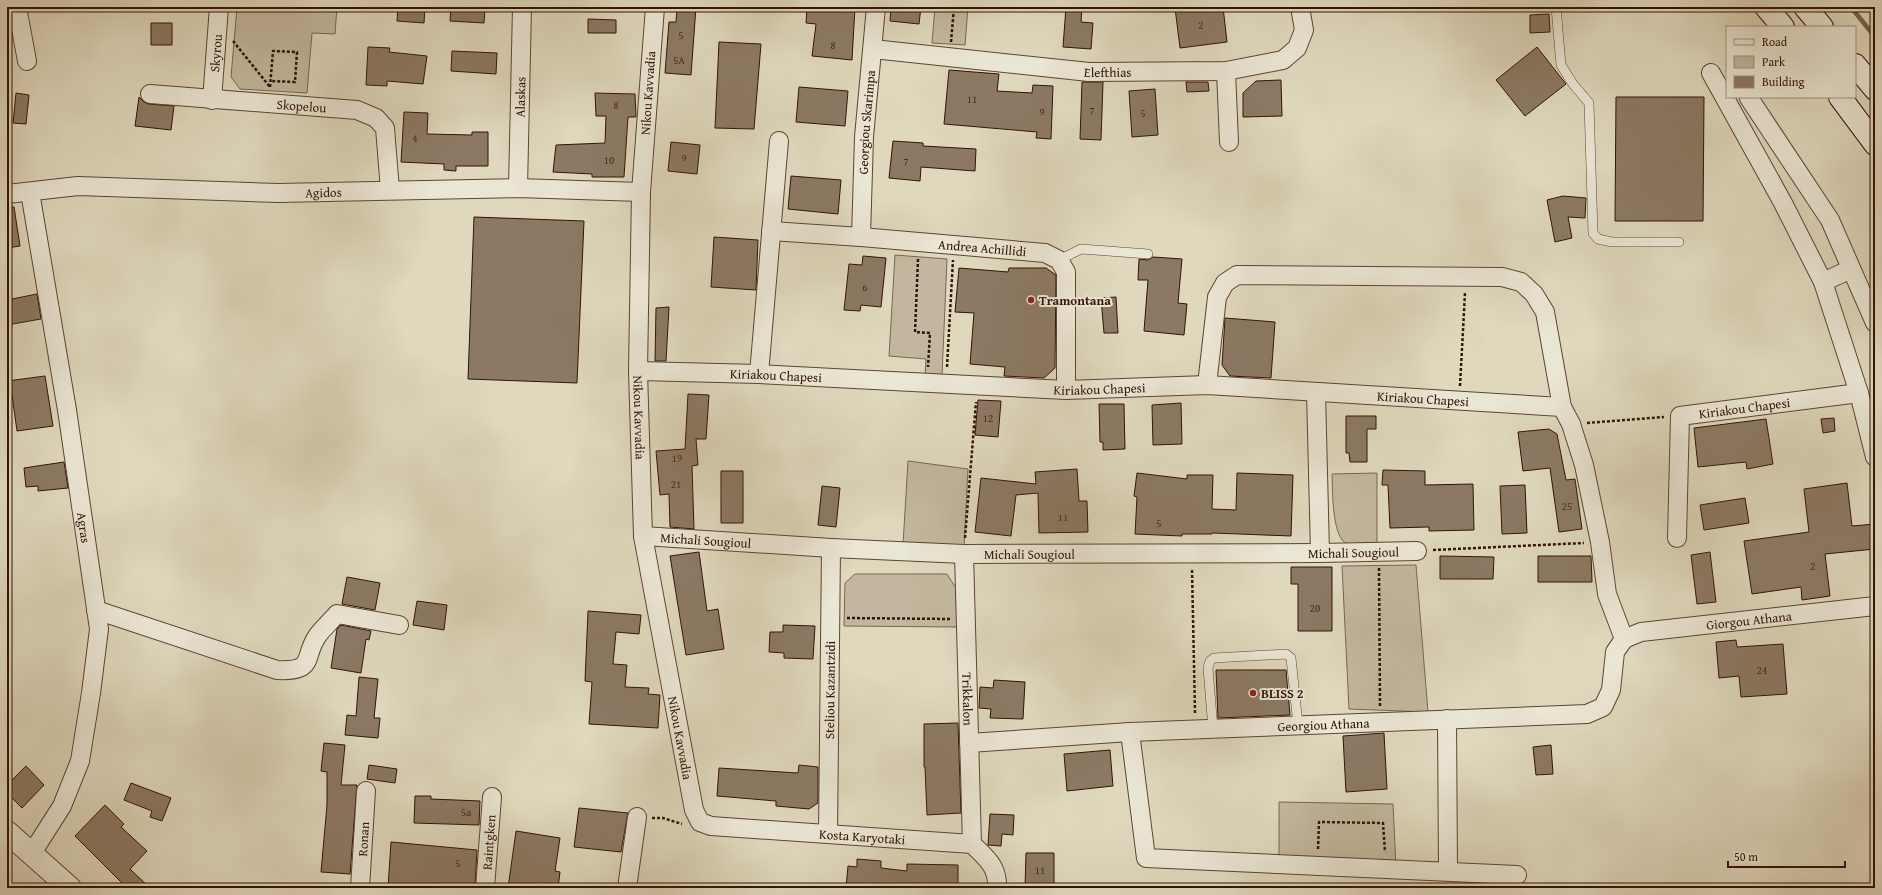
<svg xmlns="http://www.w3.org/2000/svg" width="1882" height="895" font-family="'Gentium Book Plus',serif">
	<rect width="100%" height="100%" fill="#dfd8bd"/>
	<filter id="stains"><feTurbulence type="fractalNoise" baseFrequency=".005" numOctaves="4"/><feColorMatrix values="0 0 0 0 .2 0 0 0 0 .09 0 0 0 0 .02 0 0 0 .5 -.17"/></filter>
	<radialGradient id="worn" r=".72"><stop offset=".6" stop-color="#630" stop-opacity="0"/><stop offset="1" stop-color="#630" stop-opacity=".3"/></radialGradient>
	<path fill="#c2b79e" stroke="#7a6551" d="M237 7H337L335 34 312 33 307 93 240 89 231 77Z
		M935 7H968L965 45 932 43Z
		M895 255 947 259 942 375H925L926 359 889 356Z
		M908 461 968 469 964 548 903 545Z
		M1377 473V545C1369 545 1357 547 1349 545 1331 540 1333 490 1332 474Z
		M1416 565 1428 712 1349 709 1342 566Z
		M855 574H947L956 588 957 627 844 626 845 583Z
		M1279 802 1393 804 1396 867 1279 864Z"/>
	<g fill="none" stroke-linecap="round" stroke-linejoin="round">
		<path stroke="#77614d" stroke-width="4.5" d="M1851 7 1875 37"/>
	</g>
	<path fill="#8c7964" stroke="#331304" d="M398 7H425L424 23 397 21Z
		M451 7H485L484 23 450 21Z
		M677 7H696L691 75 665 73 669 22H676Z
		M807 7H855L852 60 812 56 816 24 806 23Z
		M891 7H921L919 24 890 21Z
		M1066 7H1082L1081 22 1093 23 1091 49 1063 47Z
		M1187 7H1223L1227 42 1180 48 1175 8Z
		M1549 14 1550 32 1530 33V15Z
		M588 19 616 20V33H588Z
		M151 23H172V45H151Z
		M719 42 761 44 754 129 715 128Z
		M368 47 390 48 389 52 427 56 423 84 387 81V86L366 85Z
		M1537 47 1566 84 1525 116 1496 80Z
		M452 51 497 53 496 74 451 71Z
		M949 70 999 74 997 91 1032 93 1033 85 1053 86 1051 139 1036 138 1037 132 944 124Z
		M1281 80 1282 116 1243 117V93L1256 81Z
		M1082 82H1103L1101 140 1080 139Z
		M1186 82H1208L1209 91 1187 92Z
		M799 87 848 91 845 126 796 122Z
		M1155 89 1158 135 1132 137 1129 91Z
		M16 93 29 95 26 124 13 123Z
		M595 93 635 94 636 117H628L624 177H592V174L553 172 556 145 605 143 606 116H596Z
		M139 97 144 102 149 104 174 106 171 130 135 126Z
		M1616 97H1704L1703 221H1615Z
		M404 112 428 113 427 134 472 135V132H488V166H456V171L444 170V164L401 162Z
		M893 141 923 143V146L976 149 975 171 921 167 920 181 889 178Z
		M671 142 700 145 697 174 668 171Z
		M791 176 841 180 838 214 788 209Z
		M1563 196 1586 198 1585 218 1568 217 1572 238 1555 242 1547 200Z
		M7 207H14L20 246 7 248Z
		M474 217 584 221 577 383 468 379Z
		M714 237 758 240 756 290 711 287Z
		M863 256 886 258 881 307 861 305 860 311 844 310 849 264 862 265Z
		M1153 257 1182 259 1178 303 1187 304 1184 335 1144 331 1148 280H1138L1139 259 1148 260Z
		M959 268 1008 272 1009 268H1046L1056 275 1055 368 1044 378 1004 376 1005 367 970 364 974 313 955 312Z
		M37 294 41 319 7 325V300Z
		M1116 297 1118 333H1104L1101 298Z
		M669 307 666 361H655L656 308Z
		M1225 318 1275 322 1271 378 1230 376 1222 365Z
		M45 376 53 426 17 431 12 395H7V381Z
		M688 394 709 395 706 439H696L698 465 692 466 694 529 670 527 669 494 660 495 656 451 685 449Z
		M978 400 1001 401 998 437 975 435Z
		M1181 403 1182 444 1153 445 1152 405Z
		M1099 404H1124L1125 449 1103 450V442H1100Z
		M1346 416H1376V429H1367V462H1350L1349 453H1346Z
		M1834 418 1835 431 1823 433 1821 419Z
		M1766 419 1773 464 1747 469 1746 462 1698 467 1694 428Z
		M1549 429 1557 434 1566 480 1575 479 1582 529 1559 532 1550 468 1523 471 1518 432Z
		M64 462 68 488 38 491V486L26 487 24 468Z
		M1077 469 1079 501H1087L1088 532 1039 533 1038 493 1016 495 1011 536 975 532 981 478 1036 484 1035 472Z
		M1383 470 1425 471V485L1473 484 1474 530 1429 531V527L1390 528 1388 485H1382Z
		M721 471H743V523H721Z
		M1137 473 1187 479V475H1213L1212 509 1236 510 1237 473 1293 475 1291 536 1212 533V534H1182V536L1135 534 1137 497 1134 496Z
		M1847 483 1852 526 1875 524V549L1825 554 1830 596 1802 600 1801 587 1752 594 1744 541 1809 532 1804 489Z
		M1525 485 1527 533 1502 534 1500 486Z
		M822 486 840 488 836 527 818 525Z
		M1745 498 1749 523 1704 530 1700 505Z
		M699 552 707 611 718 609 724 649 686 655 670 556Z
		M1710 552 1716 602 1697 604 1691 555Z
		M1440 556 1494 557 1493 579H1440Z
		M1538 556H1591L1592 582H1538Z
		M1291 567H1332V631H1298V584H1291Z
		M347 577 380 583 375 610 342 604Z
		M417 601 447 605 444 630 413 625Z
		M588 611 641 615 639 634 616 632 613 664 627 665 625 687 649 688 648 694 660 695 658 728 589 724 592 682 585 681Z
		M341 625 371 631 369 640 366 639 361 673 331 668 337 629Z
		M783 625 815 626 813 659 784 658V653L769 652 770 632H783Z
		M1736 640 1737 647 1783 644 1787 694 1741 697 1739 676 1719 678 1716 642Z
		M1216 670H1286L1290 715 1218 718Z
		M359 677 378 679 374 718H380L378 738 345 735 347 715 356 716Z
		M994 680 1025 682 1023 719 990 718 991 709 979 708 980 687 993 688Z
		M958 723 961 813 927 815 925 767H924V724Z
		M1384 733 1387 789 1346 792 1343 736Z
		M324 743 345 745 341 785H357L350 874 321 872 327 805V772L321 771Z
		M1551 745 1553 774 1536 775 1533 747Z
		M1110 750 1113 786 1067 791 1064 754Z
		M369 765 397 769 395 783 367 779Z
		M799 765 818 767V803L809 809 776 806V801L717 796 719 768 798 773Z
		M26 766 44 785 22 808 7 793V785Z
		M131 783 171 798 162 821 150 817 152 811 124 800Z
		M415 796H431V799L480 801 479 825 414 823Z
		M105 805 124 824 121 827 147 851 130 869 150 888H127L75 836Z
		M579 808 628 813 621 852 574 847Z
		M990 814 1014 815 1013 835 1002 834 1001 846 988 845Z
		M516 831 560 838 555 871 560 872 558 888H508Z
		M391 842 477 850 475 888H388Z
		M1026 853H1054V888H1025Z
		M857 859 881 861V868L907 871V864L958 865V888H846L848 866 857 867Z"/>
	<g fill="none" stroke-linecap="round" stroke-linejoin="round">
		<g stroke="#5e4432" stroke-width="10">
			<path id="service" d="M1556 7 1561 65 1573 84 1589 103 1593 233 1598 239 1612 242H1679
				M1059 260 1081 249 1148 254
				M1213 729 1208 668 1210 661 1214 658 1286 654 1291 658 1298 725"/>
		</g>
		<g stroke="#5e4432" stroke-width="20">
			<g id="minor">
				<path d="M17 7 27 61"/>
				<path id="s1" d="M655 7 641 192 638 371 643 536 694 810 700 822 711 826 972 844C986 858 998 866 997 888"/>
				<path id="s2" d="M873 49 1089 72 1226 71 1283 60 1297 48 1304 30 1300 7"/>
				<path d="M1226 71 1229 142"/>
				<path d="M1711 73 1783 203 1823 282 1859 393 1875 457"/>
				<path id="s3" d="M150 94 357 110 376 118 385 128 390 190"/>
				<path d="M1749 98 1830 220 1875 323"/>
				<path id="s4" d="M212 100 219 7"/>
				<path id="s5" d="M518 188 522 7"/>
				<path id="s6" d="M30 192 67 410 99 629 91 693 80 761 62 806 32 853"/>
				<path id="s7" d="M7 194 78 186 278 193 518 188 641 192"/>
				<path id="s8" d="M771 231 861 237 1045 253 1059 260 1066 272V390"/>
				<path id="s9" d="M861 237 864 137 876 7"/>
				<path d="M1823 282 1851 269"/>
				<path id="s10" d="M638 371 759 374 1066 390 1207 385 1562 407"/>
				<path d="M759 374 779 141"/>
				<path d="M1207 385 1217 297 1225 283 1237 275 1502 277 1521 282 1534 294 1545 312 1562 407 1571 424 1584 465 1600 542 1607 594 1624 639"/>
				<path d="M1316 392 1320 553"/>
				<path id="s11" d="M643 536 831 548 964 554 1320 553 1417 551"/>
				<path id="s12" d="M1677 538 1680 416 1859 393"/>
				<path id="s13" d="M964 554 972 844"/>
				<path d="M96 610 277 670C317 672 302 657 318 635 323 628 331 621 337 614L399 625"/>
				<path id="s14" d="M1624 639 1641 632 1875 606"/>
				<path d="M1447 719 1448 871"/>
				<path d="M1130 732 1146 858 1517 875"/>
				<path id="s15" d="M969 743 1130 732 1587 714 1603 707 1611 690 1615 652 1624 639"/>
				<path id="s16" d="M828 833 831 548"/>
				<path id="s17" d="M360 888 366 791"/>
				<path id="s18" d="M485 888 492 797"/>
				<path d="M627 888 637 817"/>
			</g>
		</g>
		<g stroke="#5e4432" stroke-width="24">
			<path id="tertiary" d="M7 832 70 888"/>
		</g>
		<g stroke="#331304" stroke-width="24">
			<path id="secondary" d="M1766 7 1783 27
				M1805 7 1822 27
				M1855 65 1875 89
				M1840 97 1875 144"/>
		</g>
		<path stroke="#331304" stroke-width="2.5" stroke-dasharray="3 2" stroke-linecap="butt" d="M233 41 270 87
			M951 42 954 7
			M270 87 273 51 297 52 295 82 271 81
			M918 259 915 332 930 333 928 367
			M947 367 953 260
			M1460 386 1465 293
			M1587 423 1664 417
			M965 538 976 402
			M1433 550 1584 543
			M1379 568 1380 707
			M1192 570 1195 713
			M847 618 950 619
			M652 818H663L682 824
			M1318 849 1319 822 1383 823 1385 852"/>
		<use href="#service" stroke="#eae6d4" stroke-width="9"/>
		<use href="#minor" stroke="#eae6d4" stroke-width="18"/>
		<use href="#tertiary" stroke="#eae6d4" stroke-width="22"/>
		<use href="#secondary" stroke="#eae6d4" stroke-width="22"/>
	</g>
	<g fill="#8f2418" stroke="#eae6d4" stroke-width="1.5">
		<circle cx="1031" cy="300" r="4"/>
		<circle cx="1253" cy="693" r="4"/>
	</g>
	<g text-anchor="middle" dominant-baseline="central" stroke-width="4" stroke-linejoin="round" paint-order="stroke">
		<g font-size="11" fill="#492c1c">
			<text x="1201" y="25">2</text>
			<text x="681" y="35">5</text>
			<text x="833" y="45">8</text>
			<text x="679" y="60">5A</text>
			<text x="972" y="99">11</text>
			<text x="616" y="105">8</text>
			<text x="1092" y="110">7</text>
			<text x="1042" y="112">9</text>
			<text x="1143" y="113">5</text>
			<text x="415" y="138">4</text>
			<text x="684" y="158">9</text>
			<text x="609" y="160">10</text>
			<text x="906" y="161">7</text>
			<text x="865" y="287">6</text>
			<text x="988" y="418">12</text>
			<text x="677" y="458">19</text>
			<text x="676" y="484">21</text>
			<text x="1567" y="506">25</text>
			<text x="1063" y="517">11</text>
			<text x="1159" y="523">5</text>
			<text x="1813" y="566">2</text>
			<text x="1315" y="608">20</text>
			<text x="1762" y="670">24</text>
			<text x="466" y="812">5a</text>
			<text x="458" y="863">5</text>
			<text x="1040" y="870">11</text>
		</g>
		<g font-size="13" fill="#331304" stroke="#eae6d4">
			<text stroke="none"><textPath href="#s4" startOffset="47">Skyrou</textPath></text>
			<text stroke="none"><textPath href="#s2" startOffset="236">Elefthias</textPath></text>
			<text transform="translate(648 93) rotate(-86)">Nikou Kavvadia</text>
			<text stroke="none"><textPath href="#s5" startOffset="91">Alaskas</textPath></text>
			<text stroke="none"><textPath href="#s3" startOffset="152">Skopelou</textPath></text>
			<text stroke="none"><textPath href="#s9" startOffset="115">Georgiou Skarimpa</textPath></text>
			<text stroke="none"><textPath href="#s7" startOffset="317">Agidos</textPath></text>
			<text stroke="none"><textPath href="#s8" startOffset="212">Andrea Achillidi</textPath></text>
			<text stroke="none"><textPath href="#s10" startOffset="138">Kiriakou Chapesi</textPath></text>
			<text stroke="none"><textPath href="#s10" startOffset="462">Kiriakou Chapesi</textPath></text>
			<text stroke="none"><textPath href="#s10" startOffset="786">Kiriakou Chapesi</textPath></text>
			<text stroke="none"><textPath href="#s12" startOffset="187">Kiriakou Chapesi</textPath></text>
			<text stroke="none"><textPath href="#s1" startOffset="411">Nikou Kavvadia</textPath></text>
			<text stroke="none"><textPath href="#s6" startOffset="340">Agras</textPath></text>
			<text stroke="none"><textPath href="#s11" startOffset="63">Michali Sougioul</textPath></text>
			<text stroke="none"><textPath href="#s11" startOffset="711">Michali Sougioul</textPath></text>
			<text stroke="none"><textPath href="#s11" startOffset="387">Michali Sougioul</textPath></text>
			<text stroke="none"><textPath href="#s14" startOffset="127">Giorgou Athana</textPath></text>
			<text stroke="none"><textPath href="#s16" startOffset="143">Steliou Kazantzidi</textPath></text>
			<text stroke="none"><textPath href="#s13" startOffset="145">Trikkalon</textPath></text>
			<text stroke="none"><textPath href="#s15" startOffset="355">Georgiou Athana</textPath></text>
			<text stroke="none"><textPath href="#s1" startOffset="735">Nikou Kavvadia</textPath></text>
			<text stroke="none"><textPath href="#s1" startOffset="985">Kosta Karyotaki</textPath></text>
			<text stroke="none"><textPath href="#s17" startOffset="49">Ronan</textPath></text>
			<text stroke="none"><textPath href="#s18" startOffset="46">Raintgken</textPath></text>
		</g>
		<g font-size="13" font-weight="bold" fill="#331304" stroke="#eae6d4" text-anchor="start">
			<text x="1039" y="300">Tramontana</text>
			<text x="1261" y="693">BLISS 2</text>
		</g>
	</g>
	<rect width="1882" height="895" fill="none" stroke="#dfd8bd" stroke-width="24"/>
	<rect x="8" y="8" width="1866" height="879" fill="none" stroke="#331304" stroke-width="2"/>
	<rect x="12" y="12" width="1858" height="871" fill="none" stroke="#331304"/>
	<rect x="1726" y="26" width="130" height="72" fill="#eae6d4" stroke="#a19281"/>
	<rect x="1734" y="39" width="20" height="6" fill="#eae6d4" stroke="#a19281"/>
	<text x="1762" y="46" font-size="12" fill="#331304">Road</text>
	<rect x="1734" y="56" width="20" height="12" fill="#c2b79e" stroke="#a19281"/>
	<text x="1762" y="66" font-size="12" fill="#331304">Park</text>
	<rect x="1734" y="76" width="20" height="12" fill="#8c7964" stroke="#a19281"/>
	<text x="1762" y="86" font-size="12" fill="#331304">Building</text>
	<path d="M1728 861v6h117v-6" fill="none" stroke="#331304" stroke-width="2"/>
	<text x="1734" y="861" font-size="12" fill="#331304" stroke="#eae6d4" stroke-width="3" paint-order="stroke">50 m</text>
	<rect width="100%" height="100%" filter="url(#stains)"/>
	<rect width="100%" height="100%" fill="url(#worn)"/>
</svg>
